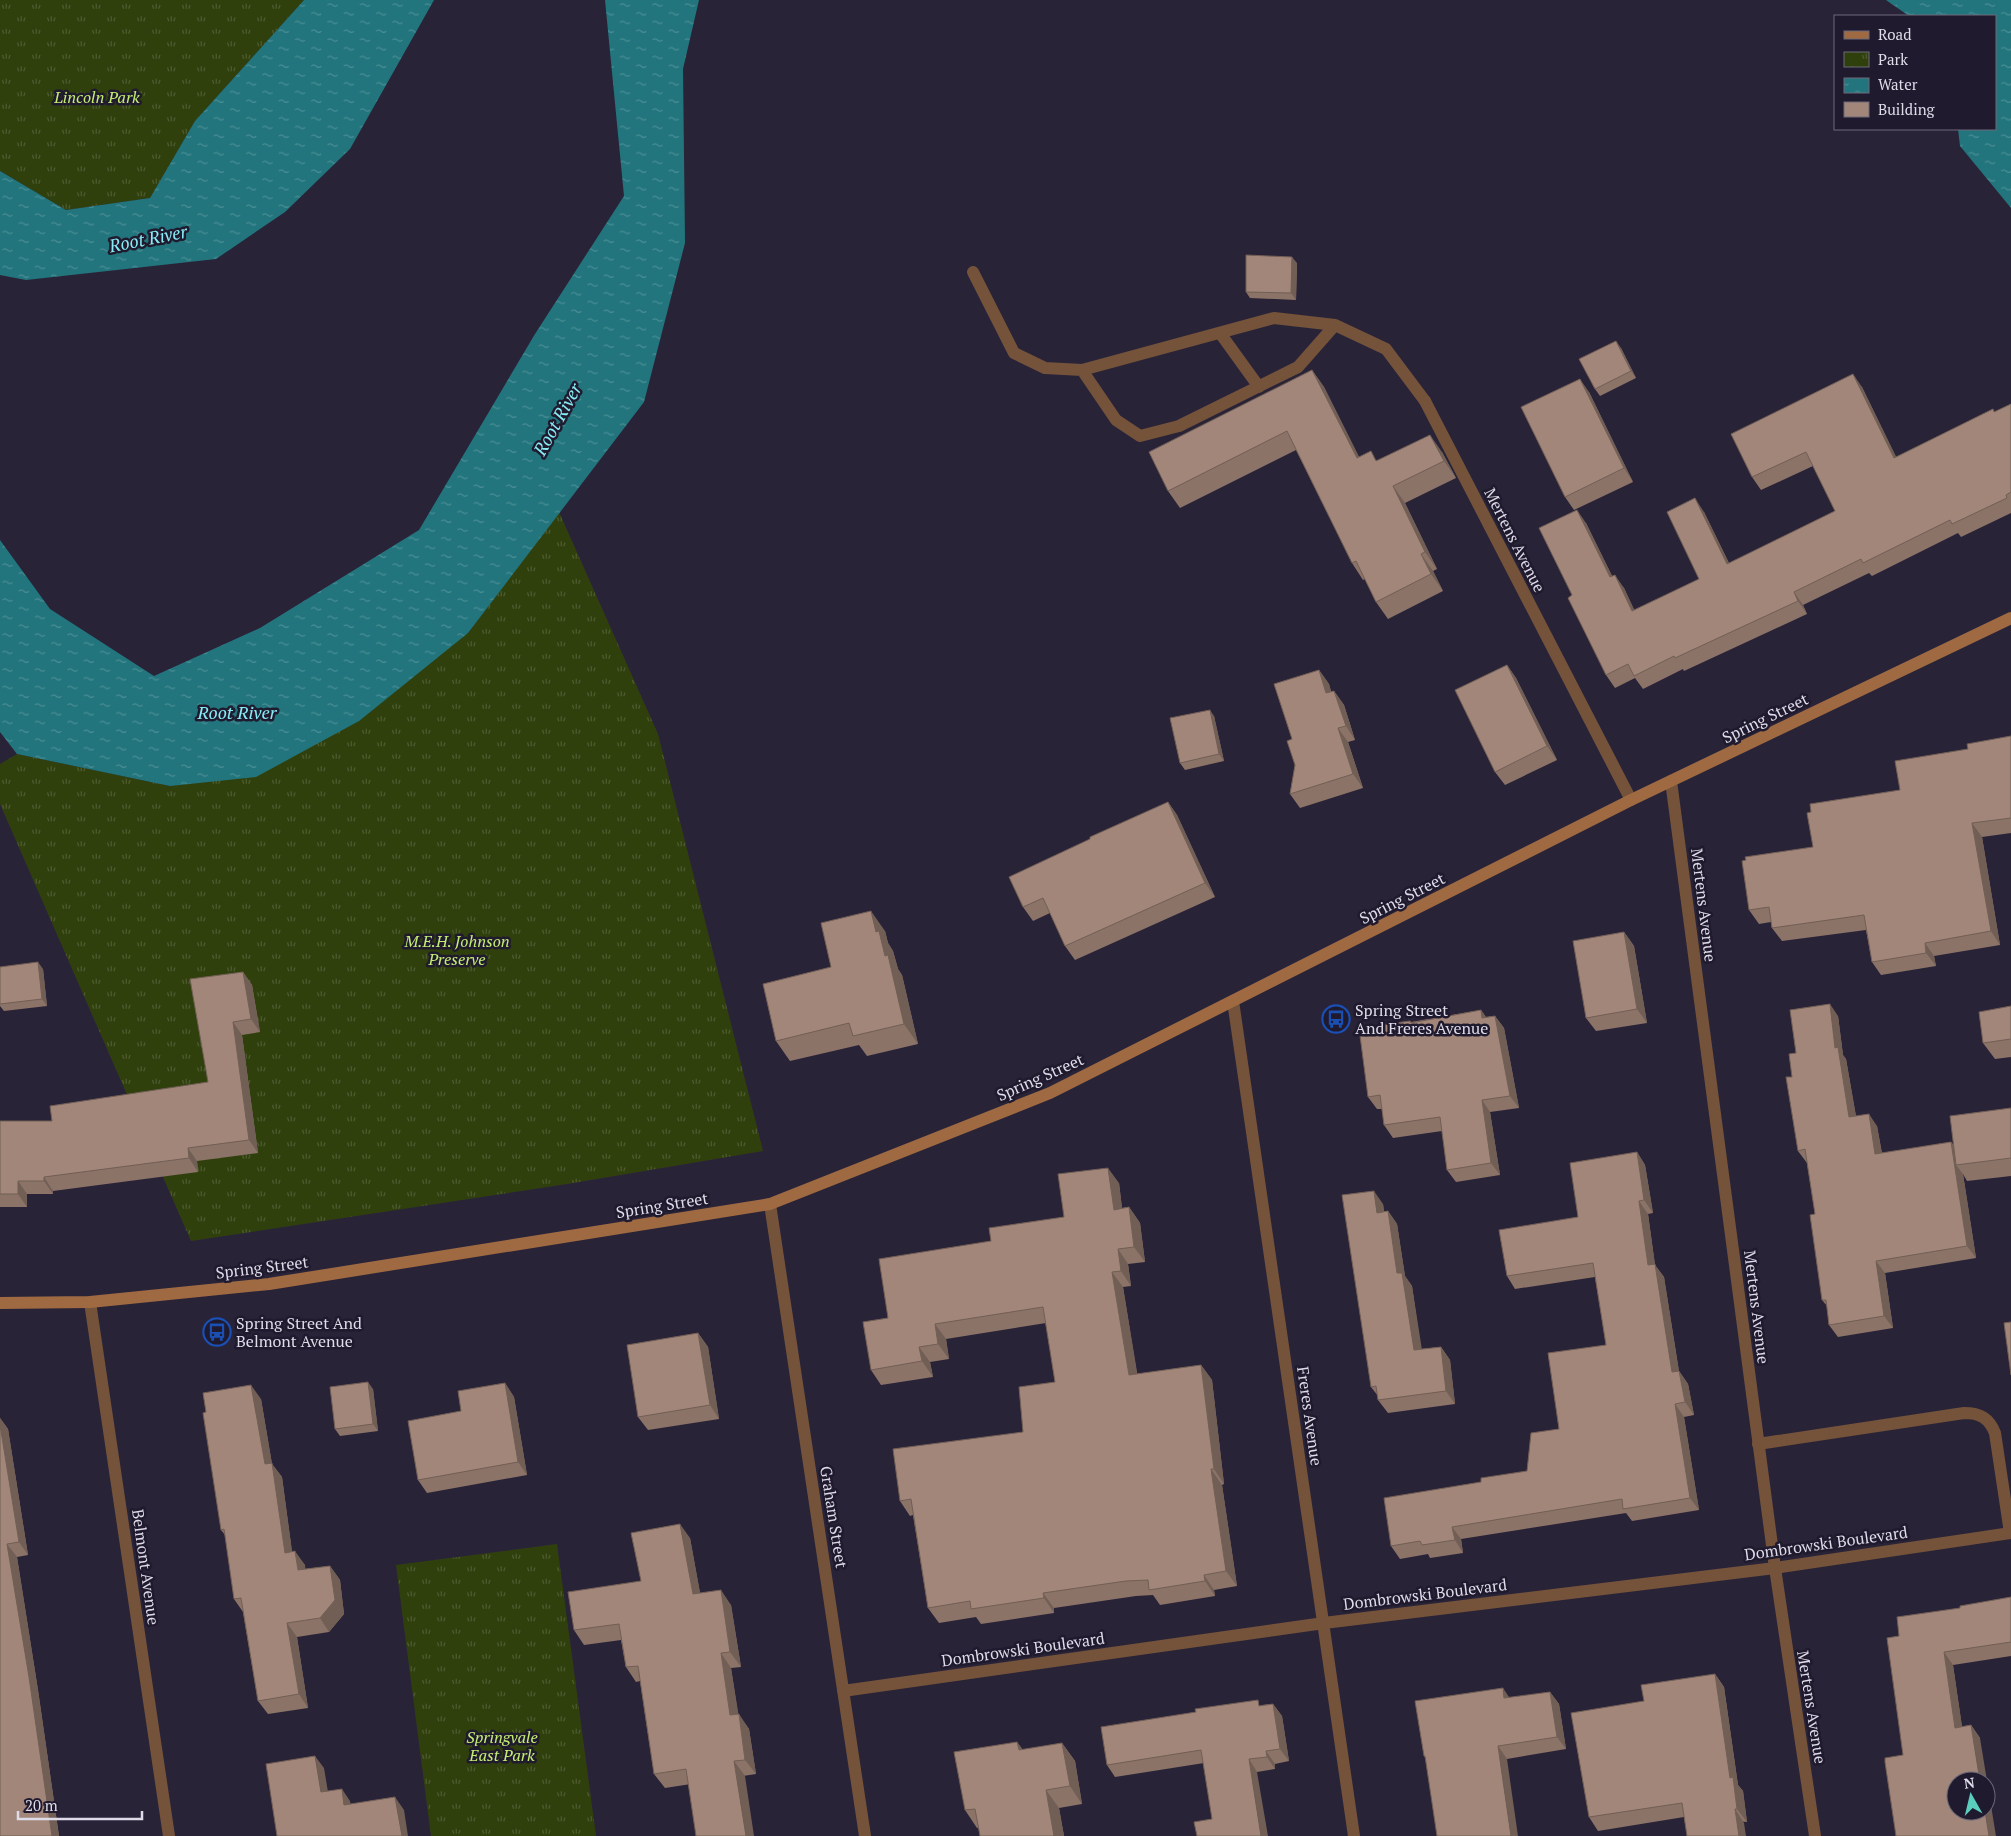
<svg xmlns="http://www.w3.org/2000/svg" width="2011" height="1836" font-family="'PT Serif',serif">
	<defs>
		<pattern id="park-tufts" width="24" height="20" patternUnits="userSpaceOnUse" patternTransform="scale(1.25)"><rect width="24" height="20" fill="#30400d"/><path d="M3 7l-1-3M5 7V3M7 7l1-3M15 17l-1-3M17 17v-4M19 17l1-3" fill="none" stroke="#4e5b30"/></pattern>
		<pattern id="water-ripples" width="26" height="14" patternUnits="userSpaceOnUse" patternTransform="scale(1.25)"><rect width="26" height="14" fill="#22757d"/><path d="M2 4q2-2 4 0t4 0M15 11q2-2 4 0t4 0" fill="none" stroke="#4c8e96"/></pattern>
	</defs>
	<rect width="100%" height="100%" fill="#292338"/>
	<path fill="url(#park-tufts)" d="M0 0H304L195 121 150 198 66 210 0 171Z
		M559 512 658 734 763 1151 567 1184 191 1241 0 804V764L17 754 170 786 468 633Z
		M557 1544 596 1836H431L396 1565Z"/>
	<path fill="url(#water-ripples)" d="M304 0H434L350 149 285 212 216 259 26 280 0 275V171L66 210 150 198 195 121Z
		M605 0H699L683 69 685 243 644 402 468 633 359 721 256 777 170 786 17 754 0 732V540L50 609 154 676 260 628 419 530 535 334 624 196Z
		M1886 0H2011V208L1960 146 1958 129H1995V16H1909Z"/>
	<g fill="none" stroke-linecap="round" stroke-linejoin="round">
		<path stroke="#74533a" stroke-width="12" d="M973 272 1014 353 1045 368 1082 370 1274 318 1335 325 1386 349 1425 401
			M1220 333 1259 387
			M1082 370 1116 420 1140 436 1179 426 1298 367 1335 325
			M1758 1444 1964 1413C1980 1413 1989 1418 1995 1433L2010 1533"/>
		<path stroke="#74533a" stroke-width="12" d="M1425 401 1631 800
			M1671 781 1775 1568 1815 1836
			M1233 1001 1354 1836
			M770 1204 865 1836
			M90 1302 169 1836
			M843 1691 1324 1623 1775 1568 2011 1533"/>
		<path stroke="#9f6a42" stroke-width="12" d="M0 1303 90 1302 269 1284 770 1204 1050 1093 1631 800 2011 618"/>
	</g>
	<path fill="#8b7368" d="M1297 263 1296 300 1250 298 1246 292Z
		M1621 348 1636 378 1600 396 1595 389Z
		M1312 370 1324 387 1359 457 1377 460 1442 452 1456 478 1405 503 1437 569 1433 571 1443 591 1388 619 1376 602 1365 579 1363 580 1352 563 1296 450 1180 508 1168 491Z
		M1862 387 1896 457 1993 409 1995 412 2011 404V513L1961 537 1958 533 1872 576 1869 573 1803 605 1807 614 1684 671 1683 669 1643 689 1635 678 1615 688 1606 675 1572 595 1586 523 1612 576 1624 588 1634 610 1699 579 1704 512 1729 563 1835 511 1813 466 1761 490 1752 477Z
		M1589 392 1633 482 1574 510 1565 497Z
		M1507 665 1516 678 1557 760 1505 785 1495 772Z
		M1319 670 1329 684 1331 692 1334 691 1344 705 1355 740 1348 742 1363 788 1300 808 1290 794 1295 765 1292 739Z
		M1214 716 1224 761 1185 770 1180 763Z
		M2011 736V833L1982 837 2000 945 1934 956 1936 966 1881 975 1872 962 1866 930 1782 941 1772 928 1771 922 1759 924 1749 910 1813 847 1900 790 1968 749Z
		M1168 802 1177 815 1215 897 1075 960 1065 946 1050 913 1033 921 1023 907Z
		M885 931 888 943 893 951 898 969 902 975 918 1044 867 1056 859 1045 790 1061 776 1041Z
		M1624 932 1634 946 1647 1023 1596 1031 1586 1018Z
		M0 967 43 969 47 1006 4 1011 0 1006Z
		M243 972 252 985 260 1032 242 1035 258 1153 197 1161 198 1172 53 1191V1194H27V1207H0V1121H52L208 1082Z
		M2011 1006V1057L1995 1059 1983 1043Z
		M1481 1010 1486 1017 1495 1016 1504 1028 1519 1108 1490 1112 1500 1175 1456 1182 1447 1170 1442 1131 1393 1138 1384 1125 1382 1109H1377L1368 1097 1410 1021 1411 1022Z
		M1838 1016 1843 1055 1846 1059 1856 1116 1877 1126 1882 1153 1951 1142 1954 1145 2011 1108V1176L1967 1181 1963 1174 1976 1258 1885 1273 1893 1328 1838 1337 1829 1325 1827 1306 1822 1300 1815 1214 1807 1163 1798 1151 1796 1053Z
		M1637 1152 1645 1165 1653 1213 1648 1214 1655 1265 1664 1277 1679 1371 1688 1384 1694 1415 1684 1417 1699 1510 1632 1521 1626 1513 1461 1539 1463 1553 1430 1558 1428 1554 1400 1559 1391 1546 1481 1482 1527 1471 1559 1429 1606 1345 1595 1277 1515 1289 1507 1276 1578 1217Z
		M1119 1183 1122 1208 1129 1207 1140 1223 1145 1262 1128 1264 1131 1286 1123 1287 1137 1374 1201 1365 1212 1380 1224 1484 1222 1485 1237 1586 1214 1590 1215 1596 1160 1605 1153 1595 1136 1596 1054 1608V1613L981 1624 976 1617 939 1623 928 1608 913 1515 910 1516 900 1501 1023 1432 1055 1382 1046 1323 946 1339 949 1359 930 1362 933 1377 881 1385 871 1370 888 1318 1064 1217Z
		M1383 1204 1384 1211H1388L1397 1224 1405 1276 1412 1286 1421 1349 1441 1347 1450 1360 1455 1404 1388 1413 1378 1400V1396L1371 1387Z
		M698 1333 708 1347 719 1419 648 1430 638 1417Z
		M505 1383 514 1397 527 1475 427 1493 418 1480Z
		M373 1389 378 1431 340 1436 335 1429Z
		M261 1399 272 1464 282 1477 292 1552 305 1565V1569L330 1566 340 1580 344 1614 329 1632 297 1637 308 1708 268 1714 258 1701 243 1612 234 1599 225 1535 221 1530Z
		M0 1418 8 1429 28 1555 17 1557 38 1690 59 1836H0Z
		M690 1538 700 1593 731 1605 741 1667 731 1668 738 1714 749 1729 756 1774 665 1788 654 1774 640 1681 636 1682 626 1667 621 1640 584 1645 574 1630 641 1581Z
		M2011 1597V1656L1953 1665 1962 1727 1971 1725 1980 1738 1903 1755 1899 1636 1960 1608Z
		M1715 1674 1724 1687 1738 1785 1743 1791 1747 1822 1684 1817 1598 1831 1589 1817 1644 1701Z
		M1550 1692 1559 1704 1566 1749 1507 1759H1426L1424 1756 1510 1698Z
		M1273 1704 1282 1716 1289 1761 1275 1764V1769L1257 1772 1212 1819 1204 1763 1115 1777 1107 1765 1262 1705Z
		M1017 1742 1023 1750 1062 1743 1075 1761 1082 1804 1059 1808 1064 1836H980L979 1828H977L965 1810Z"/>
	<path fill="#715e55" d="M1292 257 1297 263 1296 300 1291 293Z
		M1616 341 1621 348 1636 378 1631 371Z
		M1312 370 1324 387 1368 475 1357 458Z
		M1853 374 1862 387 1903 471 1894 458Z
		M1580 379 1589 392 1633 482 1624 468Z
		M1430 435 1442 452 1456 478 1444 461Z
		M1393 486 1405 503 1437 569 1425 552Z
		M1695 498 1704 512 1736 578 1727 564Z
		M1577 510 1586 523 1619 590 1610 577Z
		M1421 554 1433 571 1443 591 1431 574Z
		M1615 575 1624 588 1641 624 1632 611Z
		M1794 592 1803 605 1807 614 1798 601Z
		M1507 665 1516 678 1557 760 1547 746Z
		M1319 670 1329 684 1336 707 1326 693Z
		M1334 691 1344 705 1355 740 1346 726Z
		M1210 710 1214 716 1224 761 1219 754Z
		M1338 728 1348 742 1363 788 1353 774Z
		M1168 802 1177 815 1215 897 1205 883Z
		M1972 823 1982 837 2000 945 1991 931Z
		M871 911 885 931 888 943 893 951 898 969 902 975 918 1044 904 1024 885 956 876 932Z
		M1624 932 1634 946 1647 1023 1637 1009Z
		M1925 943 1934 956 1936 966 1926 953Z
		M38 962 43 969 47 1006 42 999Z
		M243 972 252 985 260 1032 251 1019Z
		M1830 1004 1838 1016 1843 1055 1846 1059 1858 1129 1849 1117 1835 1048Z
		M1481 1010 1490 1023 1482 1018Z
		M1495 1016 1504 1028 1519 1108 1510 1096Z
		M233 1022 242 1035 258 1153 249 1140Z
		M1482 1100 1490 1112 1500 1175 1491 1163Z
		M1869 1114 1877 1126 1884 1166 1875 1154Z
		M1951 1142 1959 1154 1956 1165 1963 1174 1976 1258 1967 1246Z
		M188 1148 197 1161 198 1172 189 1158Z
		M1637 1152 1645 1165 1653 1213 1644 1200Z
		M1108 1168 1119 1183 1124 1225 1114 1210Z
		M44 1177 53 1191V1194L44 1181Z
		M18 1181 27 1194V1207L18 1194Z
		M1374 1191 1383 1204 1386 1226 1377 1213Z
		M1639 1201 1648 1214 1655 1265 1664 1277 1681 1385 1672 1372 1648 1265Z
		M1129 1207 1140 1223 1145 1262 1134 1247Z
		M1388 1211 1397 1224 1405 1276 1412 1286 1424 1363 1414 1350 1397 1273Z
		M1118 1249 1128 1264 1131 1286 1121 1271Z
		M1876 1261 1885 1273 1893 1328 1884 1316Z
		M1112 1272 1123 1287 1140 1390 1129 1375Z
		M935 1324 946 1339 949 1359 938 1344Z
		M698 1333 708 1347 719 1419 710 1405Z
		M919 1347 930 1362 933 1377 922 1361Z
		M1441 1347 1450 1360 1455 1404 1446 1391Z
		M1201 1365 1212 1380 1224 1484 1214 1469Z
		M1679 1371 1688 1384 1694 1415 1685 1402Z
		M368 1382 373 1389 378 1431 373 1424Z
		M505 1383 514 1397 527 1475 518 1462Z
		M251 1385 261 1399 272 1464 282 1477 294 1566 285 1553 265 1464Z
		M1675 1404 1684 1417 1699 1510 1690 1498Z
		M0 1418 8 1429 28 1555 19 1542 0 1425Z
		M1211 1469 1222 1485 1237 1586 1226 1571Z
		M680 1524 690 1538 703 1609 693 1594Z
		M1452 1527 1461 1539 1463 1553 1455 1540Z
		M7 1544 17 1557 38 1690 59 1836H52Z
		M295 1551 305 1565 307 1583 298 1570Z
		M330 1566 340 1580 344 1614 329 1632 320 1618Z
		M1204 1575 1214 1590 1215 1596 1205 1581Z
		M721 1590 731 1605 741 1667 730 1652Z
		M1043 1593 1054 1608V1613L1044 1598Z
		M287 1623 297 1637 308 1708 299 1694Z
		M1944 1652 1953 1665 1964 1740 1955 1728Z
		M721 1653 731 1668 741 1730 730 1715Z
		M1715 1674 1724 1687 1738 1785 1743 1791 1747 1822 1737 1809 1729 1771Z
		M1503 1688 1511 1700 1504 1698Z
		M1550 1692 1559 1704 1566 1749 1557 1737Z
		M1273 1704 1282 1716 1289 1761 1280 1749Z
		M739 1714 749 1729 756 1774 745 1760Z
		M1971 1725 1980 1738 1996 1836H1989L1985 1811H1986V1781H1980Z
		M1017 1742 1029 1759 1019 1750Z
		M1062 1743 1075 1761 1082 1804 1070 1786Z
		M1498 1746 1507 1759 1518 1836H1511Z
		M1266 1751 1275 1764V1769L1267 1757Z
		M315 1756 324 1768 330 1804 321 1792Z
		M1249 1759 1257 1772 1268 1836H1261Z
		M734 1761 745 1776 754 1836H746Z
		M342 1789 350 1801 353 1817 344 1805Z
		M1046 1790 1059 1808 1064 1836H1054Z
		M395 1797 404 1810 408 1836H402Z
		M1735 1809 1744 1823 1746 1836H1739Z"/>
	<path fill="#a28679" stroke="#715e55" d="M1246 255 1292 257 1291 293 1246 292Z
		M1616 341 1631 371 1595 389 1579 359Z
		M1312 370 1357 458 1371 451 1376 461 1430 435 1444 461 1393 486 1425 552 1421 554 1431 574 1376 602 1356 561 1352 563 1287 431 1168 491 1149 452Z
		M1853 374 1894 458 1993 409 1994 412 2011 404V492L2006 495 2007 498 1952 524 1950 520 1863 563 1861 559 1794 592 1798 601 1675 658 1674 656 1634 676 1628 664 1606 675 1568 598 1572 595 1539 528 1577 510 1610 577 1615 575 1632 611 1699 579 1667 512 1695 498 1727 564 1835 511 1806 452 1752 477 1731 434Z
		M1580 379 1624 468 1565 497 1521 407Z
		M1507 665 1547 746 1495 772 1455 690Z
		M1319 670 1326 693 1334 691 1346 726 1338 728 1353 774 1290 794 1295 765 1287 741 1292 739 1274 684Z
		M1210 710 1219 754 1180 763 1170 718Z
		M2011 736V818L1972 823 1991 931 1925 943 1926 953 1872 962 1864 915 1772 928 1769 907 1749 910 1742 861 1746 860 1745 857 1813 847 1807 813 1811 812 1810 804 1900 790 1895 761 1968 749 1967 744Z
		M1168 802 1205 883 1065 946 1043 898 1023 907 1009 877 1090 839V837Z
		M871 911 876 932 879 931 885 956 888 955 904 1024 853 1036 849 1023 776 1041 763 984 831 967 821 923Z
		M1624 932 1637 1009 1586 1018 1573 941Z
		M38 962 42 999 0 1004V967Z
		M243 972 251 1019 233 1022 249 1140 188 1148 189 1158 44 1177V1181H18V1194H0V1121H52L50 1106 208 1082 190 979Z
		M1830 1004 1835 1048 1838 1047 1849 1117 1869 1114 1875 1154 1951 1142 1967 1246 1876 1261 1884 1316 1829 1325 1826 1300H1822L1810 1215 1815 1214 1805 1149 1798 1151 1786 1077H1792L1789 1054 1796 1053 1790 1010Z
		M2011 1006V1039L1983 1043 1979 1012Z
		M1481 1010 1482 1018 1495 1016 1510 1096 1482 1100 1491 1163 1447 1170 1440 1117 1384 1125 1380 1095 1368 1097 1359 1028 1410 1021 1411 1023Z
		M2011 1108V1158L1956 1165 1950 1116Z
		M1637 1152 1644 1200 1639 1201 1648 1265 1655 1264 1672 1372 1679 1371 1685 1402 1675 1404 1690 1498 1623 1509 1622 1499 1452 1527 1455 1540 1422 1545 1420 1541 1391 1546 1384 1498 1481 1482V1478L1527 1471 1531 1433 1559 1429 1548 1353 1606 1345 1593 1263 1507 1276 1499 1230 1578 1217 1570 1163Z
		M1108 1168 1114 1210 1129 1207 1134 1247 1118 1249 1121 1271 1112 1272 1129 1375 1201 1365 1214 1469H1211L1226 1571 1204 1575 1205 1581 1149 1590 1148 1580 1126 1581 1043 1593 1044 1598 971 1609 970 1601 928 1608 911 1499 900 1501 893 1449 1023 1432 1019 1387 1055 1382 1043 1307 935 1324 938 1344 919 1347 922 1361 871 1370 863 1322 888 1318 879 1259 991 1241 989 1228 1064 1217 1058 1174Z
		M1374 1191 1377 1213 1388 1211 1397 1273H1402L1414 1350 1441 1347 1446 1391 1378 1400 1376 1386 1371 1387 1342 1195Z
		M2011 1322V1375L2004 1323Z
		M698 1333 710 1405 638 1417 627 1345Z
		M368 1382 373 1424 335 1429 330 1387Z
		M505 1383 518 1462 418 1480 408 1421 461 1411 458 1391Z
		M251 1385 265 1464 272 1463 285 1553 295 1551 298 1570 330 1566 335 1600 320 1618 287 1623 299 1694 258 1701 241 1598 234 1599 224 1529 221 1530 203 1413 206 1412 203 1393Z
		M0 1425 19 1542 7 1544 29 1677 52 1836H0Z
		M680 1524 693 1594 721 1590 730 1652 721 1653 730 1715 739 1714 745 1760 734 1761 746 1836H696L686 1769 654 1774 638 1666 626 1667 619 1624 574 1630 568 1592 641 1581 631 1533Z
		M2011 1597V1642L1944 1652 1955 1728 1971 1725 1980 1781H1956V1811H1985L1989 1836H1896L1885 1762V1758L1903 1755 1887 1638 1899 1636 1897 1617 1960 1608V1606Z
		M1715 1674 1729 1771 1730 1778 1733 1777 1737 1809H1735L1739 1836H1687L1682 1803 1589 1817 1571 1713 1644 1701 1641 1685Z
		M1503 1688 1504 1698 1550 1692 1557 1737 1498 1746 1511 1836H1437L1425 1756H1424L1415 1701Z
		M1258 1700 1259 1706 1273 1704 1280 1749 1266 1751 1267 1757 1249 1759 1261 1836H1197L1194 1822 1212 1819 1201 1750 1107 1765 1101 1727 1196 1712 1195 1709Z
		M1017 1742 1019 1750 1062 1743 1070 1786 1046 1790 1054 1836H980L975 1809 965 1810 954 1752Z
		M315 1756 321 1792 342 1789 344 1805 395 1797 402 1836H277L266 1764Z"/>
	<defs>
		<g id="bus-ring" transform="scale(1.4375)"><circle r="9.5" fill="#201a2e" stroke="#1a4fb4" stroke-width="1.5"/><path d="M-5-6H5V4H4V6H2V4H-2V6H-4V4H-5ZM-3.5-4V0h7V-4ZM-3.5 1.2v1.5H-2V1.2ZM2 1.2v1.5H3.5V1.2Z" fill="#1a4fb4"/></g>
	</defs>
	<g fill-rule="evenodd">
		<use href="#bus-ring" x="1336" y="1019"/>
		<use href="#bus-ring" x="217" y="1332"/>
	</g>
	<g text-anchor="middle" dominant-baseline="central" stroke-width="5" stroke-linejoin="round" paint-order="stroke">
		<g font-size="16" font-style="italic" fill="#c4ee72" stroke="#201a2e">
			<text x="97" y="97">Lincoln Park</text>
			<text x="457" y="941">M.E.H. Johnson<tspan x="457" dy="18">Preserve</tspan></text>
			<text x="502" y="1737">Springvale<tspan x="502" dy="18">East Park</tspan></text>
		</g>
		<g font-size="16" fill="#dfdcea" stroke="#201a2e">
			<text transform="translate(1515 540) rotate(63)">Mertens Avenue</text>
			<text transform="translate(1765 718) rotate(-26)">Spring Street</text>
			<text transform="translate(1402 898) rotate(-27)">Spring Street</text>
			<text transform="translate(1704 905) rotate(83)">Mertens Avenue</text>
			<text transform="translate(1040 1077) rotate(-24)">Spring Street</text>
			<text transform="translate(662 1205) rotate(-9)">Spring Street</text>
			<text transform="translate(262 1267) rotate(-7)">Spring Street</text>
			<text transform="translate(1757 1307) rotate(83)">Mertens Avenue</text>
			<text transform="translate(1310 1416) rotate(82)">Freres Avenue</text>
			<text transform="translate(834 1517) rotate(81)">Graham Street</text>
			<text transform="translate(1826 1543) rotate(-8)">Dombrowski Boulevard</text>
			<text transform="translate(146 1567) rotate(82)">Belmont Avenue</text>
			<text transform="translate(1425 1594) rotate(-7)">Dombrowski Boulevard</text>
			<text transform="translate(1023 1649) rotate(-8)">Dombrowski Boulevard</text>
			<text transform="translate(1812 1707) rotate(81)">Mertens Avenue</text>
		</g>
		<g font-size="16" fill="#dfdcea" stroke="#201a2e" text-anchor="start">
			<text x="1355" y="1010">Spring Street<tspan x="1355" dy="18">And Freres Avenue</tspan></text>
			<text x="236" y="1323">Spring Street And<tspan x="236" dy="18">Belmont Avenue</tspan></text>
		</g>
		<g font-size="18" font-style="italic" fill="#87ecf6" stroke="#201a2e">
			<text transform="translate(148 238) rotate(-11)">Root River</text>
			<text transform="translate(557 419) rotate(-61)">Root River</text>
			<text x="237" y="712">Root River</text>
		</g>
	</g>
	<rect x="1834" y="15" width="162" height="115" fill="#201a2e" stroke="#6c6879"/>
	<rect x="1844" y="31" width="25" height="8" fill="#9f6a42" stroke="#6c6879"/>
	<text x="1878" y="40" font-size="15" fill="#dfdcea">Road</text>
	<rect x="1844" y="52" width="25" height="15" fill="url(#park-tufts)" stroke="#6c6879"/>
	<text x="1878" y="65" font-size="15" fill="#dfdcea">Park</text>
	<rect x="1844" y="78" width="25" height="15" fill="url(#water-ripples)" stroke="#6c6879"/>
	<text x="1878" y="90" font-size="15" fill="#dfdcea">Water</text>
	<rect x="1844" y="102" width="25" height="15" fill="#a28679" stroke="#6c6879"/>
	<text x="1878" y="115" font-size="15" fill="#dfdcea">Building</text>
	<g transform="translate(1971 1796) rotate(352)"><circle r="24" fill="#201a2e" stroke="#6c6879"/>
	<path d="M0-4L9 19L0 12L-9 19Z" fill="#5acebd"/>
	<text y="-8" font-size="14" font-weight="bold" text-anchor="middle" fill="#dfdcea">N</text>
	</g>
	<path d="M18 1811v8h124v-8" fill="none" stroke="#dfdcea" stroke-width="2.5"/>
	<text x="25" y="1811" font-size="15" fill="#dfdcea" stroke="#201a2e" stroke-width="4" paint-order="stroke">20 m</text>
</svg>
